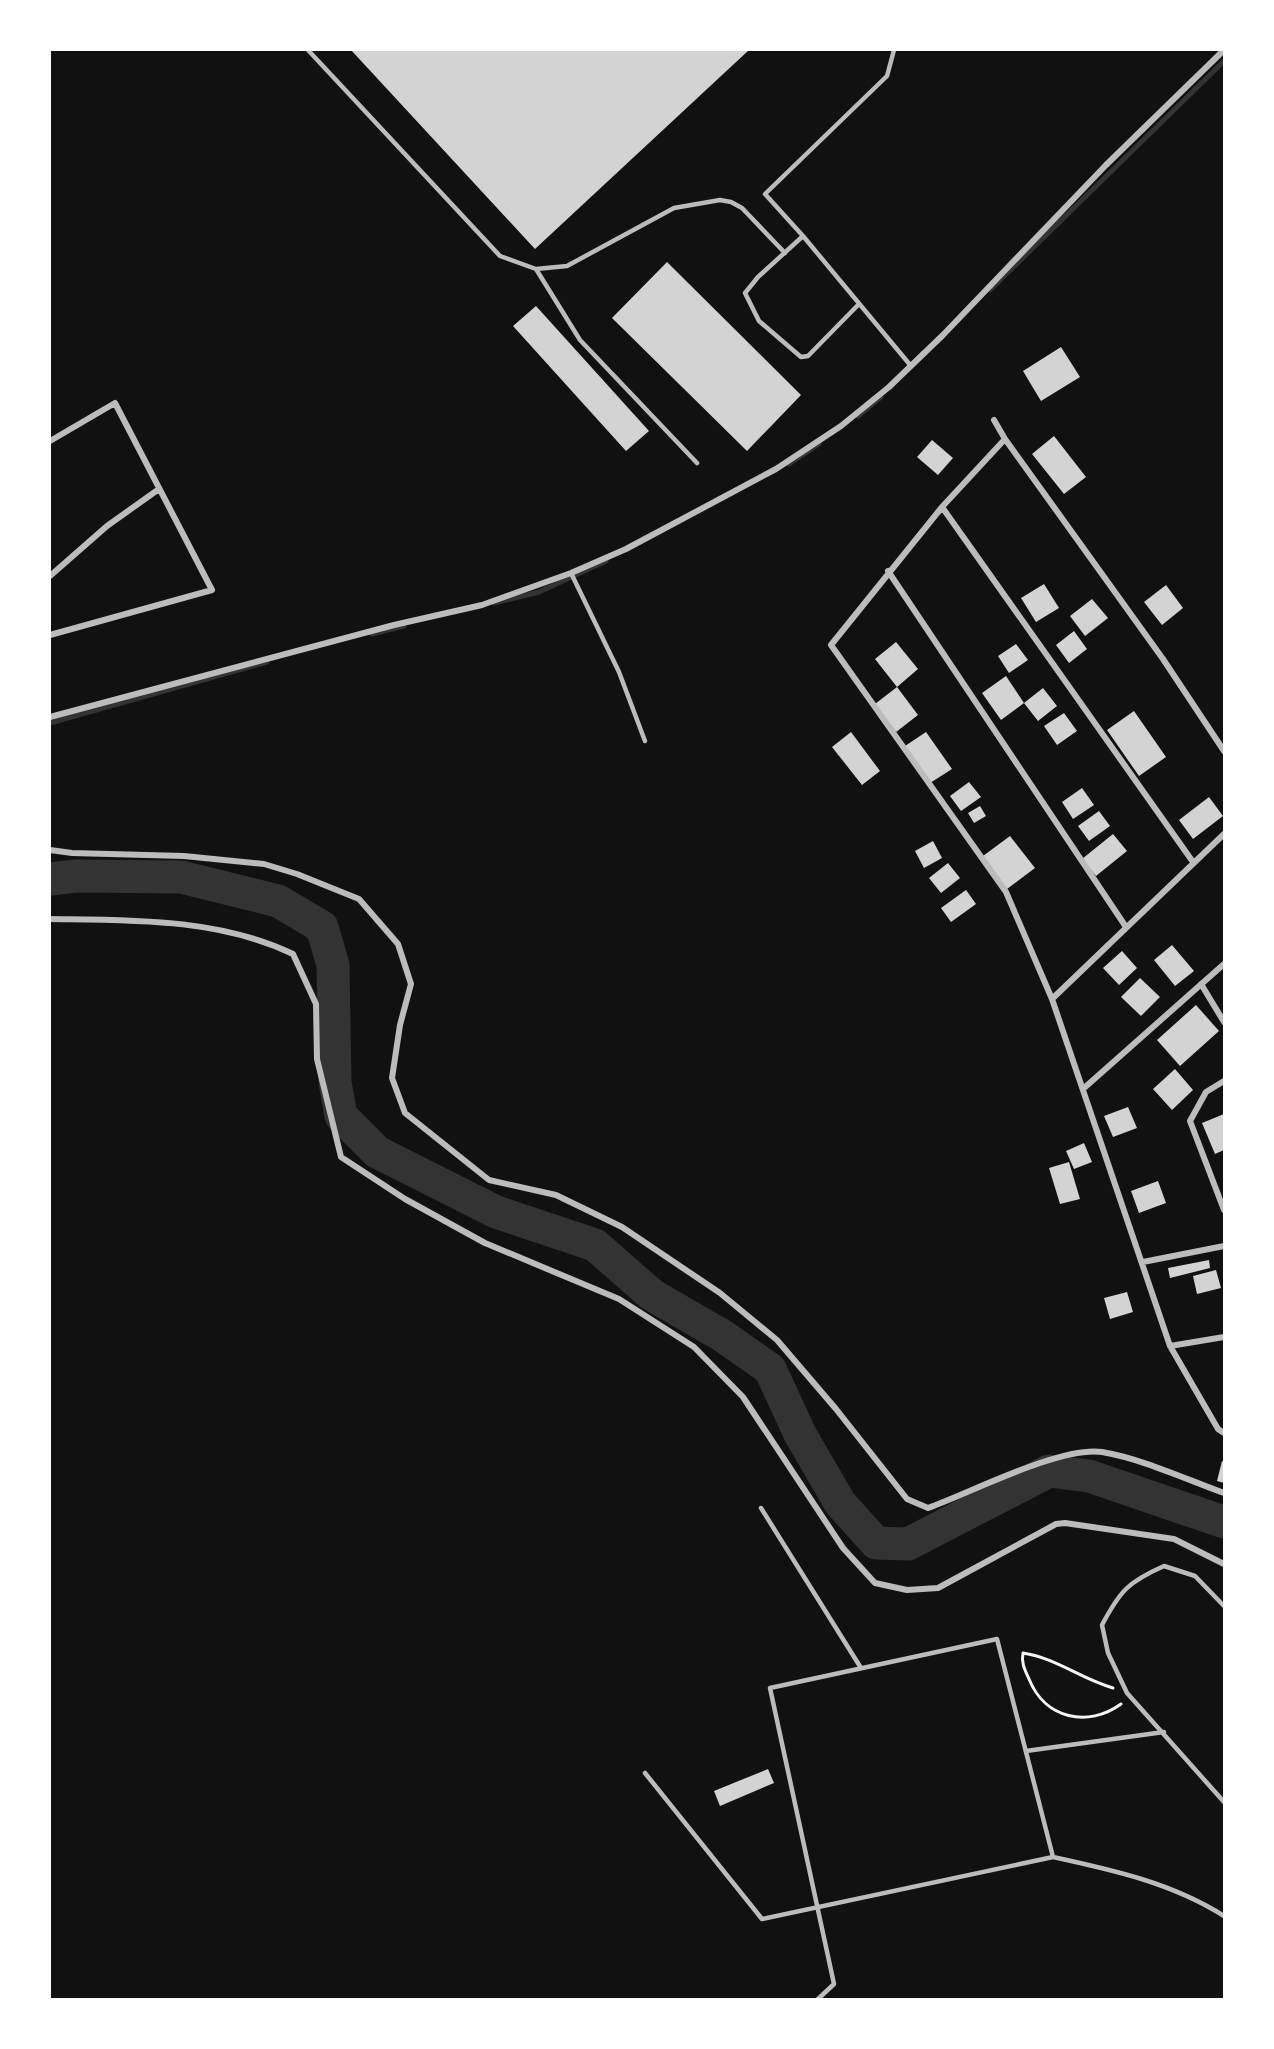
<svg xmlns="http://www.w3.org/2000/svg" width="1274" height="2049" font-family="Figtree,sans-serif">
	<rect width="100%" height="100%" fill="#111"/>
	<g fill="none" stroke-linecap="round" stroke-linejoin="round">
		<path stroke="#333" stroke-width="5" d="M990 290 1224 61
			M858 416 881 397
			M789 464 819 444
			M494 603 539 592 606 561
			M372 634 404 626
			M50 723 267 662"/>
		<path stroke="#333" stroke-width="33" d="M50 879 76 876 181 877 278 901 322 927 333 965 335 1082 341 1116 377 1152 496 1212 595 1245 652 1295 723 1336 770 1369 800 1434 840 1503 876 1543 908 1544 1049 1471 1089 1476 1224 1522"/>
	</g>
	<path fill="#d3d3d3" d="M351 50H749L535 249Z
		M667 262 801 395 747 451 612 318Z
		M536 306 649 431 626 451 513 326Z
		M1061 347 1080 377 1041 401 1023 371Z
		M1054 436 1086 477 1064 494 1032 454Z
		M932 440 953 458 938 475 917 457Z
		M1044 584 1059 608 1036 622 1021 598Z
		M1166 585 1183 608 1162 625 1144 602Z
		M1092 599 1108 618 1085 636 1070 616Z
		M1074 631 1087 649 1069 663 1056 645Z
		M896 642 918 669 897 687 875 659Z
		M1016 644 1028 660 1009 673 998 656Z
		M1006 676 1024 703 1001 720 982 693Z
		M897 687 918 715 896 732 875 704Z
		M1043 688 1057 706 1038 721 1024 703Z
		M1134 711 1166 757 1139 776 1107 730Z
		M1064 713 1077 731 1057 745 1044 726Z
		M851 732 880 771 862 785 832 747Z
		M926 732 952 769 930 783 905 746Z
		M969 782 981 797 961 811 950 796Z
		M1082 788 1094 805 1073 819 1062 802Z
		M1209 797 1223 816 1193 839 1179 820Z
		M980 806 986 816 974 823 968 813Z
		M1099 811 1110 826 1089 841 1078 826Z
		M1113 834 1127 851 1096 876 1082 859Z
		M1010 836 1035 868 1007 889 983 856Z
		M933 841 942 858 924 868 915 851Z
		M948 863 960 878 941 893 929 878Z
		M966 890 976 904 951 922 941 908Z
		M1172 945 1194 971 1175 986 1154 960Z
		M1122 951 1137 968 1119 985 1103 968Z
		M1140 978 1160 997 1141 1016 1121 997Z
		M1196 1005 1219 1031 1180 1066 1157 1040Z
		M1175 1069 1193 1090 1172 1110 1153 1089Z
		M1128 1107 1137 1128 1113 1137 1104 1116Z
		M1224 1114V1150L1215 1154 1202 1123Z
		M1084 1143 1092 1162 1074 1169 1066 1151Z
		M1069 1162 1080 1199 1060 1204 1049 1168Z
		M1158 1181 1166 1203 1139 1213 1131 1191Z
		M1209 1260 1210 1268 1170 1278 1168 1268Z
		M1216 1270 1221 1288 1197 1294 1193 1276Z
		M1127 1292 1133 1312 1110 1319 1104 1298Z
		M1222 1461 1224 1462V1483L1217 1481Z
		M768 1769 774 1783 720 1806 714 1791Z"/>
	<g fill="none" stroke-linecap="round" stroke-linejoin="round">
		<path stroke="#f5f5f5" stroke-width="3" d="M1113 1688C1081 1679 1056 1658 1023 1653 1021 1663 1025 1670 1029 1679 1045 1719 1088 1728 1121 1704"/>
		<path stroke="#bcbcbc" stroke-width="4.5" d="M308 50 500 256 536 269 567 266 674 208 720 200 731 202 742 208 785 253
			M894 50 887 76 765 194 803 236 911 366
			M803 236 758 277 745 293 759 321 801 357 808 356 858 305
			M536 269 580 340 697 463
			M571 573 619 672 645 741
			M761 1508 861 1668
			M1224 1606 1195 1576 1164 1566C1128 1582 1120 1591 1102 1625L1108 1653 1127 1693 1224 1802
			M1026 1751 1164 1732
			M645 1773 762 1919 1053 1857 997 1639 770 1688 834 1984 817 2000
			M1053 1857C1113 1870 1172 1883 1224 1916"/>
		<path stroke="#bcbcbc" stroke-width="6" d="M994 420 1005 439 1163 659 1224 751
			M1005 439 942 507 831 645 1006 892 1052 999 1170 1346 1218 1429 1224 1433
			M50 441 115 403 212 590 50 635
			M942 507 1193 862
			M888 571 1126 927
			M50 576 107 526 159 489
			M50 717 394 625 482 605 571 573 626 549 776 469 841 426 889 387 943 335 1106 165 1224 50
			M50 850 72 853 184 856 264 864 297 874 359 899 398 944 411 984 400 1025 392 1078 405 1113 489 1180 556 1195 622 1227 720 1293 777 1340 836 1409 907 1499 928 1508C970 1493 1060 1446 1102 1452 1143 1459 1185 1479 1224 1493
			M50 919C131 920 218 918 293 954L316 1004 317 1059 341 1157 405 1199 485 1243 619 1299 694 1347 743 1397 843 1548 875 1583 907 1590 938 1588 1056 1524 1065 1523 1174 1539 1224 1564
			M1201 984 1224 1022
			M1052 999 1224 834
			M1224 1081 1206 1092 1190 1121 1224 1210
			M1083 1089 1224 964
			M1143 1262 1224 1246
			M1170 1346 1224 1337"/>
	</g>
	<rect width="1274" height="2049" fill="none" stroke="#ffffff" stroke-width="102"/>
</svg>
